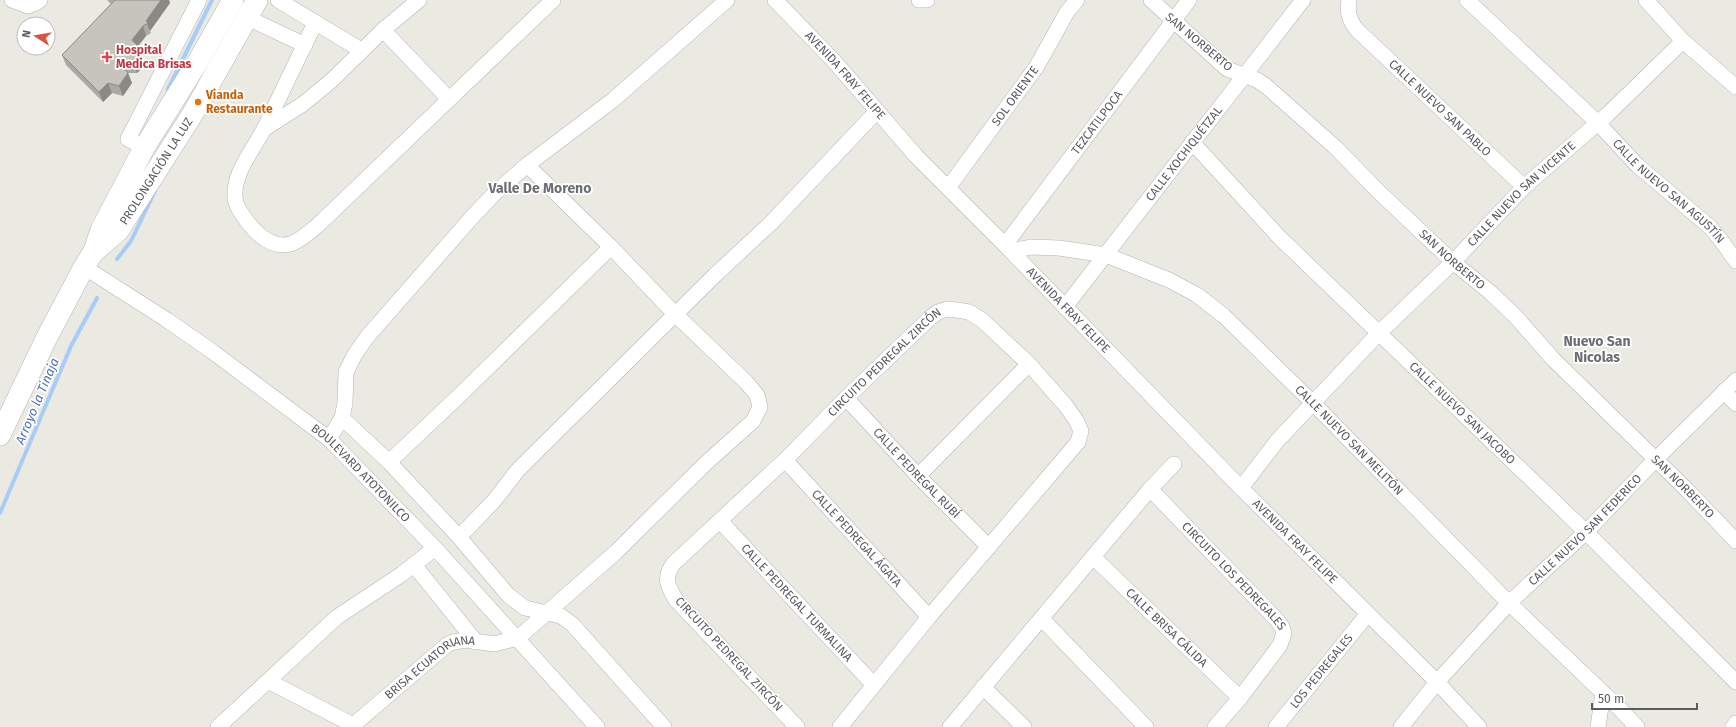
<svg xmlns="http://www.w3.org/2000/svg" width="1736" height="727" font-family="'Fira Sans',sans-serif">
	<rect width="100%" height="100%" fill="#ebeae2"/>
	<g fill="none" stroke-linecap="round" stroke-linejoin="round">
		<path stroke="#a7ccf6" stroke-width="4" d="M168 95V89L212 0
			M117 259 131 241 155 191
			M0 513 71 346 97 298"/>
		<g stroke="#b2b4b8" stroke-width="16">
			<g id="minor">
				<path d="M12 0 28 6 36 3 40 0"/>
				<path d="M278 0 361 50"/>
				<path id="s1" d="M775 0 834 61 916 156 1005 245 1241 488 1437 682 1479 727"/>
				<path d="M919 0H927"/>
				<path id="s2" d="M1151 0 1227 69 1257 80 1266 86 1335 147 1379 192 1453 262 1491 293 1516 317 1553 359 1687 490 1736 541"/>
				<path id="s3" d="M1349 0C1347 12 1349 19 1356 29L1524 187"/>
				<path id="s4" d="M1467 0 1598 123 1637 165 1710 227 1720 239 1736 261"/>
				<path d="M1646 0 1683 41 1736 87"/>
				<path d="M248 18 305 45"/>
				<path d="M315 23C299 57 282 92 265 127 254 149 233 172 235 198 236 210 255 233 265 239 288 253 300 240 317 226L553 0"/>
				<path d="M383 30 419 0"/>
				<path d="M264 129 303 104 331 81 383 30 449 99"/>
				<path id="s5" d="M1192 142 1280 238 1586 532 1736 682"/>
				<path d="M144 148 128 139 199 0"/>
				<path id="s6" d="M948 188 1037 66 1067 12 1077 0"/>
				<path id="s7" d="M1005 245 1189 0"/>
				<path id="s8" d="M1011 251 1031 247 1059 248 1106 255 1169 280 1197 295 1224 316 1313 403 1509 603 1620 709 1637 727"/>
				<path id="s9" d="M84 267 167 320 213 352 329 439 435 548 597 727"/>
				<path id="s10" d="M1065 307 1303 0"/>
				<path d="M1724 391 1736 404"/>
				<path id="s11" d="M846 398 918 476 989 547"/>
				<path d="M342 418 389 462 459 537 508 595 525 608 561 616 572 624 664 727"/>
				<path d="M329 439 342 418 345 403 346 372 355 354 367 337 473 216 496 192 527 165 613 100 727 0"/>
				<path id="s12" d="M785 460 929 617"/>
				<path d="M389 462 462 393 611 247"/>
				<path d="M918 476 1029 364"/>
				<path id="s13" d="M1241 488 1277 441 1378 334 1453 262 1524 187 1608 114 1683 41"/>
				<path id="s14" d="M1150 489 1276 619 1282 627 1284 633 1280 645 1240 698 1215 727"/>
				<path id="s15" d="M720 521 874 685"/>
				<path d="M459 537 493 502 518 470 536 452 715 275 771 223 877 111"/>
				<path id="s16" d="M1093 557 1240 698"/>
				<path d="M414 565 476 642"/>
				<path d="M1042 619 1146 727"/>
				<path d="M268 681 353 725"/>
				<path d="M983 687 1024 727"/>
				<path d="M218 727 337 617 402 574 435 548"/>
				<path id="s17" d="M351 727 447 645 453 642 467 640 494 644 518 638 616 552 706 463 753 421 760 407 757 395 746 382 675 314 611 247 527 165"/>
				<path id="s18" d="M797 727 676 600C668 586 663 579 673 564L785 460 846 398 930 318 938 312 947 309 957 310 969 312 982 320 1029 364 1066 406 1076 420 1081 431 1078 442 929 617 840 727"/>
				<path d="M950 727 1150 489 1174 464"/>
				<path id="s19" d="M1276 727 1367 615"/>
				<path id="s20" d="M1401 727 1437 682 1509 603 1586 532 1655 460 1736 380"/>
				<path d="M1598 727 1603 693"/>
				<path d="M1733 727 1736 723"/>
			</g>
		</g>
		<g stroke="#b3b5bb" stroke-width="22">
			<g id="secondary">
				<path id="s21" d="M96 250 118 231 192 115 257 0"/>
				<path d="M0 435 47 337 84 267 94 251 101 230 144 148 199 60 233 0"/>
			</g>
		</g>
		<use href="#minor" stroke="#fff" stroke-width="15"/>
		<use href="#secondary" stroke="#fff" stroke-width="21"/>
	</g>
	<path fill="#aba9a3" d="M107 0H169L170 3 150 31 151 33 146 36 138 46 141 55 139 58 142 64 141 69 137 73H128L132 83 123 96 112 93 103 102 66 65 62 55 111 4Z"/>
	<path fill="#8b8985" d="M161 0H169L170 3 150 31 146 21Z
		M143 26 146 36 138 46 141 55 139 58 142 64 141 69 137 73 133 63 132 40Z
		M128 73 132 83 123 96 119 86Z
		M108 83 112 93 103 102 99 92Z"/>
	<path fill="#c7c4be" stroke="#8b8985" d="M114 0H161L146 21 148 23 143 26 132 40 137 45 135 49 138 54V59L133 63H120L128 73 119 86 108 83 99 92 62 55 115 0Z"/>
	<path fill="#e0444e" stroke="#fff" stroke-width="1.5" d="M105 51h4v4h4v4h-4v4h-4v-4h-4v-4h4z"/>
	<circle fill="#e8710a" stroke="#fff" stroke-width="1.5" cx="198" cy="102" r="4"/>
	<g text-anchor="middle" dominant-baseline="central" stroke-width="3.5" stroke-linejoin="round" paint-order="stroke">
		<g font-size="12" fill="#5a5c61" stroke="#fff">
			<text transform="translate(1199 42) rotate(40)">SAN NORBERTO</text>
			<text stroke="none"><textPath href="#s1" startOffset="103">AVENIDA FRAY FELIPE</textPath></text>
			<text stroke="none"><textPath href="#s6" startOffset="114">SOL ORIENTE</textPath></text>
			<text stroke="none"><textPath href="#s3" startOffset="146">CALLE NUEVO SAN PABLO</textPath></text>
			<text stroke="none"><textPath href="#s7" startOffset="153">TEZCATILPOCA</textPath></text>
			<text stroke="none"><textPath href="#s10" startOffset="194">CALLE XOCHIQUÉTZAL</textPath></text>
			<text stroke="none"><textPath href="#s21" startOffset="100">PROLONGACIÓN LA LUZ</textPath></text>
			<text stroke="none"><textPath href="#s4" startOffset="278">CALLE NUEVO SAN AGUSTÍN</textPath></text>
			<text stroke="none"><textPath href="#s13" startOffset="407">CALLE NUEVO SAN VICENTE</textPath></text>
			<text stroke="none"><textPath href="#s2" startOffset="400">SAN NORBERTO</textPath></text>
			<text stroke="none"><textPath href="#s1" startOffset="427">AVENIDA FRAY FELIPE</textPath></text>
			<text stroke="none"><textPath href="#s18" startOffset="507">CIRCUITO PEDREGAL ZIRCÓN</textPath></text>
			<text stroke="none"><textPath href="#s5" startOffset="383">CALLE NUEVO SAN JACOBO</textPath></text>
			<text stroke="none"><textPath href="#s8" startOffset="406">CALLE NUEVO SAN MELITÓN</textPath></text>
			<text stroke="none"><textPath href="#s11" startOffset="103">CALLE PEDREGAL RUBÍ</textPath></text>
			<text stroke="none"><textPath href="#s9" startOffset="346">BOULEVARD ATOTONILCO</textPath></text>
			<text stroke="none"><textPath href="#s2" startOffset="724">SAN NORBERTO</textPath></text>
			<text stroke="none"><textPath href="#s20" startOffset="270">CALLE NUEVO SAN FEDERICO</textPath></text>
			<text stroke="none"><textPath href="#s12" startOffset="106">CALLE PEDREGAL ÁGATA</textPath></text>
			<text stroke="none"><textPath href="#s1" startOffset="751">AVENIDA FRAY FELIPE</textPath></text>
			<text stroke="none"><textPath href="#s14" startOffset="121">CIRCUITO LOS PEDREGALES</textPath></text>
			<text stroke="none"><textPath href="#s15" startOffset="112">CALLE PEDREGAL TURMALINA</textPath></text>
			<text stroke="none"><textPath href="#s16" startOffset="102">CALLE BRISA CÁLIDA</textPath></text>
			<text transform="translate(729 654) rotate(47)">CIRCUITO PEDREGAL ZIRCÓN</text>
			<text stroke="none"><textPath href="#s19" startOffset="72">LOS PEDREGALES</textPath></text>
			<text stroke="none"><textPath href="#s17" startOffset="101">BRISA ECUATORIANA</textPath></text>
		</g>
		<g font-size="12" font-weight="bold" fill="#be3a42" stroke="#fff" text-anchor="start">
			<text x="116" y="50">Hospital<tspan x="116" dy="14">Medica Brisas</tspan></text>
		</g>
		<g font-size="12" font-weight="bold" fill="#c56008" stroke="#fff" text-anchor="start">
			<text x="206" y="95">Vianda<tspan x="206" dy="14">Restaurante</tspan></text>
		</g>
		<g font-size="13" font-style="italic" fill="#4d76b6" stroke="#fff">
			<text transform="translate(37 401) rotate(-67)">Arroyo la Tinaja</text>
		</g>
		<g font-size="14" font-weight="bold" fill="#6b6e73" stroke="#fff">
			<text x="540" y="188">Valle De Moreno</text>
			<text x="1597" y="341">Nuevo San<tspan x="1597" dy="16">Nicolas</tspan></text>
		</g>
	</g>
	<g transform="translate(36 36) rotate(282)"><circle r="19" fill="#ffffff" stroke="#bdbec0"/>
	<path d="M0-3L7 15L0 10L-7 15Z" fill="#d6573d"/>
	<text y="-6" font-size="11" font-weight="bold" text-anchor="middle" fill="#5a5c61">N</text>
	</g>
	<path d="M1592 703v6h105v-6" fill="none" stroke="#5a5c61" stroke-width="2"/>
	<text x="1598" y="703" font-size="12" fill="#5a5c61" stroke="#ffffff" stroke-width="3" paint-order="stroke">50 m</text>
</svg>
